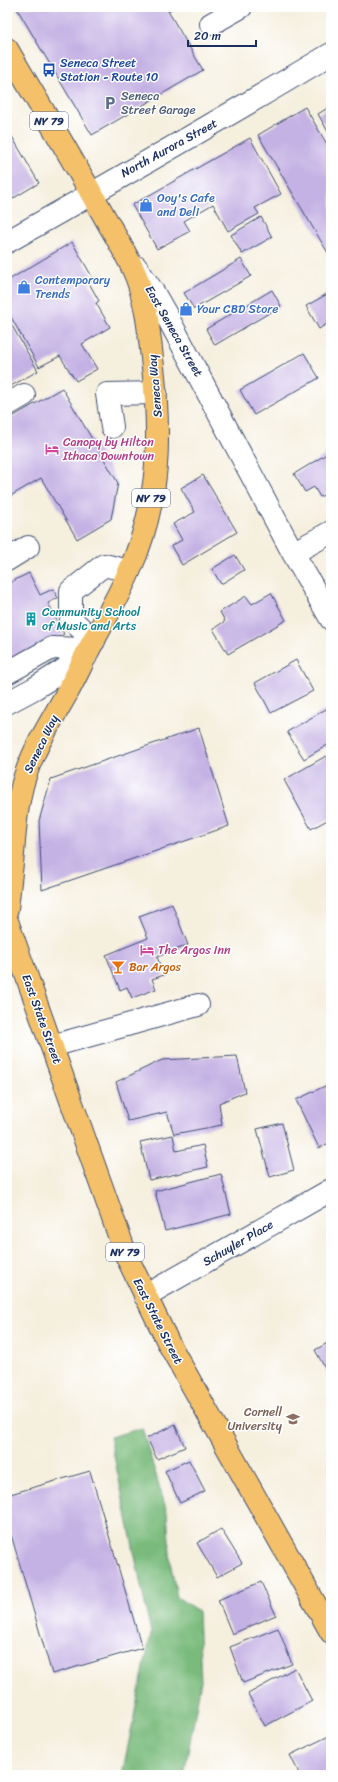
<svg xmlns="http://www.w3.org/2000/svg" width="338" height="1782" font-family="Sriracha,sans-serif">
	<rect width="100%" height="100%" fill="#fff"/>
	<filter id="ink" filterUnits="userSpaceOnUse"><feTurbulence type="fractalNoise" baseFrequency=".025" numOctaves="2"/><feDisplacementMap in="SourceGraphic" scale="8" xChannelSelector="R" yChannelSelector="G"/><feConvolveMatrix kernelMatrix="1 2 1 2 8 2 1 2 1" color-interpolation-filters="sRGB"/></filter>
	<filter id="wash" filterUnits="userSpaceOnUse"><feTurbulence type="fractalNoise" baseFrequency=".012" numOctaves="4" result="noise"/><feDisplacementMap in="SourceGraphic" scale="16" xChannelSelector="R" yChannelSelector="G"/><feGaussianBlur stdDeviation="0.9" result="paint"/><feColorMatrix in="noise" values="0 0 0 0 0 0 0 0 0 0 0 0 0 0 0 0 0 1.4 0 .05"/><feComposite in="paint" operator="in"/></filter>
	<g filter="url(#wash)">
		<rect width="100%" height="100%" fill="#f5efde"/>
		<path fill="#7abb7d" stroke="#4a756e" d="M142 1428 167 1512 171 1566 177 1597 198 1611 201 1681 184 1775H122L151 1633 110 1437Z"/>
		<g id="blocks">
			<path fill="#c5b2e4" d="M16 7H175L168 11 203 70 92 135Z
				M331 106V137L318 114Z
				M305 107 331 151V258L258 135Z
				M7 128 39 183 7 202Z
				M250 138 281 194 255 208 259 214 228 231 213 204 184 221 190 231 157 249 132 205Z
				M261 217 272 237 242 254 231 235Z
				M72 242 94 280 89 283 99 301 96 303 110 327 82 344 97 369 76 381 60 356 39 367 7 310V281Z
				M241 259 251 276 194 309 184 293Z
				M272 290 281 306 215 345 206 329Z
				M329 293 331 297V321L319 329 306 306Z
				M7 317 38 371 7 388Z
				M304 353 319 378 254 415 240 390Z
				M62 388 118 483 111 519 77 539 41 478 7 498V420Z
				M330 452 331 476 329 477 331 481V491L320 497 314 487 305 492 294 474Z
				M203 475 237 532 182 565 171 546 182 540 173 524 195 512 181 488Z
				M235 555 244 570 221 584 212 569Z
				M29 573 40 595 53 589 58 598 48 603 64 634 7 665V584Z
				M271 593 286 620 228 654 213 629 225 621 220 612 246 596 252 604Z
				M296 660 313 691 271 713 255 683Z
				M331 706V743L304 759 287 732Z
				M199 728 229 826 42 890 39 821 51 779Z
				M326 756 331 765V818L311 829 284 780Z
				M172 904 188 945 157 957 164 975 152 979 156 989 132 998 127 987 120 990 106 955 148 938 139 916Z
				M237 1056 245 1092 219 1103 222 1125 174 1134 167 1112 128 1121 116 1082 162 1060Z
				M325 1086 331 1099V1142L319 1148 296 1100Z
				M282 1123 294 1170 270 1177 257 1129Z
				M173 1135 176 1151 203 1145 208 1167 149 1180 140 1142Z
				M221 1174 231 1214 165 1231 155 1191Z
				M331 1341V1379L315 1350Z
				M175 1425 185 1447 157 1459 147 1438Z
				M189 1460 205 1491 180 1503 165 1471Z
				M90 1471 142 1648 52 1674 7 1521V1495Z
				M221 1529 242 1563 217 1577 197 1543Z
				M261 1582 276 1615 232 1634 218 1600Z
				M278 1628 292 1664 243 1683 230 1647Z
				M295 1668 312 1701 265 1726 248 1694Z
				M331 1735V1775H300L290 1755Z"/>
		</g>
	</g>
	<g filter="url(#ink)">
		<use href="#blocks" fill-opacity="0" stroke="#3c4c71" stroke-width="1"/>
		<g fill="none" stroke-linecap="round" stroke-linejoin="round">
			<g stroke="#3c4c71" stroke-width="24">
				<path id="minor" d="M211 24 241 7
					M7 242C116 180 224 118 331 54
					M136 267 152 290 168 318 293 553 331 619
					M7 405 24 395
					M112 427 107 394 156 393
					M293 553 331 532
					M7 560 28 547
					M94 641 71 619V591L104 565 129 571
					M7 673 52 648 89 649
					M7 703 35 688 86 656
					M52 1046 198 1005
					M145 1296 331 1190"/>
			</g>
			<g stroke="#3c4c71" stroke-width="24">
				<path id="highway" d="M7 49C39 104 72 158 103 214 114 234 127 254 136 276 146 302 149 330 152 358 161 434 161 500 129 572 117 599 102 625 88 651 81 665 75 679 67 693 52 720 35 746 25 776 17 801 15 828 13 854 11 872 9 891 7 909
					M7 921 126 1255 169 1344 331 1632"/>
			</g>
			<use href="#minor" stroke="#fff" stroke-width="22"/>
			<use href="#highway" stroke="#f4c16a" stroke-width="22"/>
		</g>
	</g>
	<defs>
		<g id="bus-bare" transform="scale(1.08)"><path d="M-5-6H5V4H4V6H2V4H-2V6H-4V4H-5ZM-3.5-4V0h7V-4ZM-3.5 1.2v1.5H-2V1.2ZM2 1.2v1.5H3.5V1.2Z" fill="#1a4fb4" stroke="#fff" stroke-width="2.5" paint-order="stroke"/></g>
		<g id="parking-bare" transform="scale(1.08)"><path d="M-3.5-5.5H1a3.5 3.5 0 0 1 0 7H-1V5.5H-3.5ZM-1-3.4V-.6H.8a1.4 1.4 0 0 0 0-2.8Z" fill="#5c6f8a" stroke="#fff" stroke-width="2.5" paint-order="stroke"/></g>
		<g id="shop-bare" transform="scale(1.08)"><path d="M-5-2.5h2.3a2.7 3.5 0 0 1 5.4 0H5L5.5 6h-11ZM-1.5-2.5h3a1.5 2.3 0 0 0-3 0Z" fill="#3f7fe0" stroke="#fff" stroke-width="2.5" paint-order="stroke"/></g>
		<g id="hotel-bare" transform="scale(1.08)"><path d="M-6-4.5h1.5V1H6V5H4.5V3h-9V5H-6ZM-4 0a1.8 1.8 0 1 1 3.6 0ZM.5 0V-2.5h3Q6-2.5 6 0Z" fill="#d1479c" stroke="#fff" stroke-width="2.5" paint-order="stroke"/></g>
		<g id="building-bare" transform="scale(1.08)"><path d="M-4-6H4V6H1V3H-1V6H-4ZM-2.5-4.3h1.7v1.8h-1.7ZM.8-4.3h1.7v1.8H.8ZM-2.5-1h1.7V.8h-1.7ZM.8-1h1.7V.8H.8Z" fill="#0f9aa8" stroke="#fff" stroke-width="2.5" paint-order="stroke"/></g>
		<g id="bar-bare" transform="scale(1.08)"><path d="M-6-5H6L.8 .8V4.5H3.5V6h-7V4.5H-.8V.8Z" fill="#e8710a" stroke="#fff" stroke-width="2.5" paint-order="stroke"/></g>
		<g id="university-bare" transform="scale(1.08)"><path d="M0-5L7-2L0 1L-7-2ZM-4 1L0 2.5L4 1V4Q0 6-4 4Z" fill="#8d6e63" stroke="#fff" stroke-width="2.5" paint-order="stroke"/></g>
	</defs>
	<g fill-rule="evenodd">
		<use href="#bus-bare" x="49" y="70"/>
		<use href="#parking-bare" x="110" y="103"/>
		<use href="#shop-bare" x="146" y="205"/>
		<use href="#shop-bare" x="24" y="287"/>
		<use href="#shop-bare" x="186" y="309"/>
		<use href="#hotel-bare" x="52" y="449"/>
		<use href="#building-bare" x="31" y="619"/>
		<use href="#hotel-bare" x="147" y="950"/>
		<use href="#bar-bare" x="118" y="967"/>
		<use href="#university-bare" x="293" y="1419"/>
	</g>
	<g text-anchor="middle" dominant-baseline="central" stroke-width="3" stroke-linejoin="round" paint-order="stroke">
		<g fill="#fff" stroke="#5f6d8e" stroke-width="1">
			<rect x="30" y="112" width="38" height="18" rx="3"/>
			<rect x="132" y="489" width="38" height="18" rx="3"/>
			<rect x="106" y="1243" width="38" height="18" rx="3"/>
		</g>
		<g font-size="11" font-weight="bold" fill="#1b2f5e">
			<text x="49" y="121">NY 79</text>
			<text x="151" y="498">NY 79</text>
			<text x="125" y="1252">NY 79</text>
		</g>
		<g font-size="12" fill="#164399" stroke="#fff" text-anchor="start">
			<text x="60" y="63">Seneca Street<tspan x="60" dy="14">Station - Route 10</tspan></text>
		</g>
		<g font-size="12" fill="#4e5e75" stroke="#fff" text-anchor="start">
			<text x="121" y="96">Seneca<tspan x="121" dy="14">Street Garage</tspan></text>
		</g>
		<g font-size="12" fill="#1b2f5e" stroke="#fff">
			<text transform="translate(169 148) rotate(-29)">North Aurora Street</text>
			<text transform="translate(174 331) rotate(60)">East Seneca Street</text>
			<text transform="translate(155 386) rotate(-95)">Seneca Way</text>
			<text transform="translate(41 744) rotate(-64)">Seneca Way</text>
			<text transform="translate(42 1019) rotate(70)">East State Street</text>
			<text transform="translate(238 1243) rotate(-30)">Schuyler Place</text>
			<text transform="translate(158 1321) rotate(63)">East State Street</text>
		</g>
		<g font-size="12" fill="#366cbe" stroke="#fff" text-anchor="start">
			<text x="157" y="198">Ooy's Cafe<tspan x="157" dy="14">and Deli</tspan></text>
			<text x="35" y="280">Contemporary<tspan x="35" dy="14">Trends</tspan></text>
			<text x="197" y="309">Your CBD Store</text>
		</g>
		<g font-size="12" fill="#b23c85" stroke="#fff" text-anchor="start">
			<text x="63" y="442">Canopy by Hilton<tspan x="63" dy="14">Ithaca Downtown</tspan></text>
			<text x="158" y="950">The Argos Inn</text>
		</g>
		<g font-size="12" fill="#0d838f" stroke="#fff" text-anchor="start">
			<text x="42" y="612">Community School<tspan x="42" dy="14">of Music and Arts</tspan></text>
		</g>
		<g font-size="12" fill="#c56008" stroke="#fff" text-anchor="start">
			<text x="129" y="967">Bar Argos</text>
		</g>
		<g font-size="12" fill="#785e54" stroke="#fff" text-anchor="end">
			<text x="282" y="1412">Cornell<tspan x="282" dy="14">University</tspan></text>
		</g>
	</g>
	<rect width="338" height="1782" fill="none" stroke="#fff" stroke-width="24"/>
	<path d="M188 40v6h68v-6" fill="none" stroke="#1b2f5e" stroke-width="2"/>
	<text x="194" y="40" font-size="12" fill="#1b2f5e" stroke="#ffffff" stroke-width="3" paint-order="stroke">20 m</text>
</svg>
